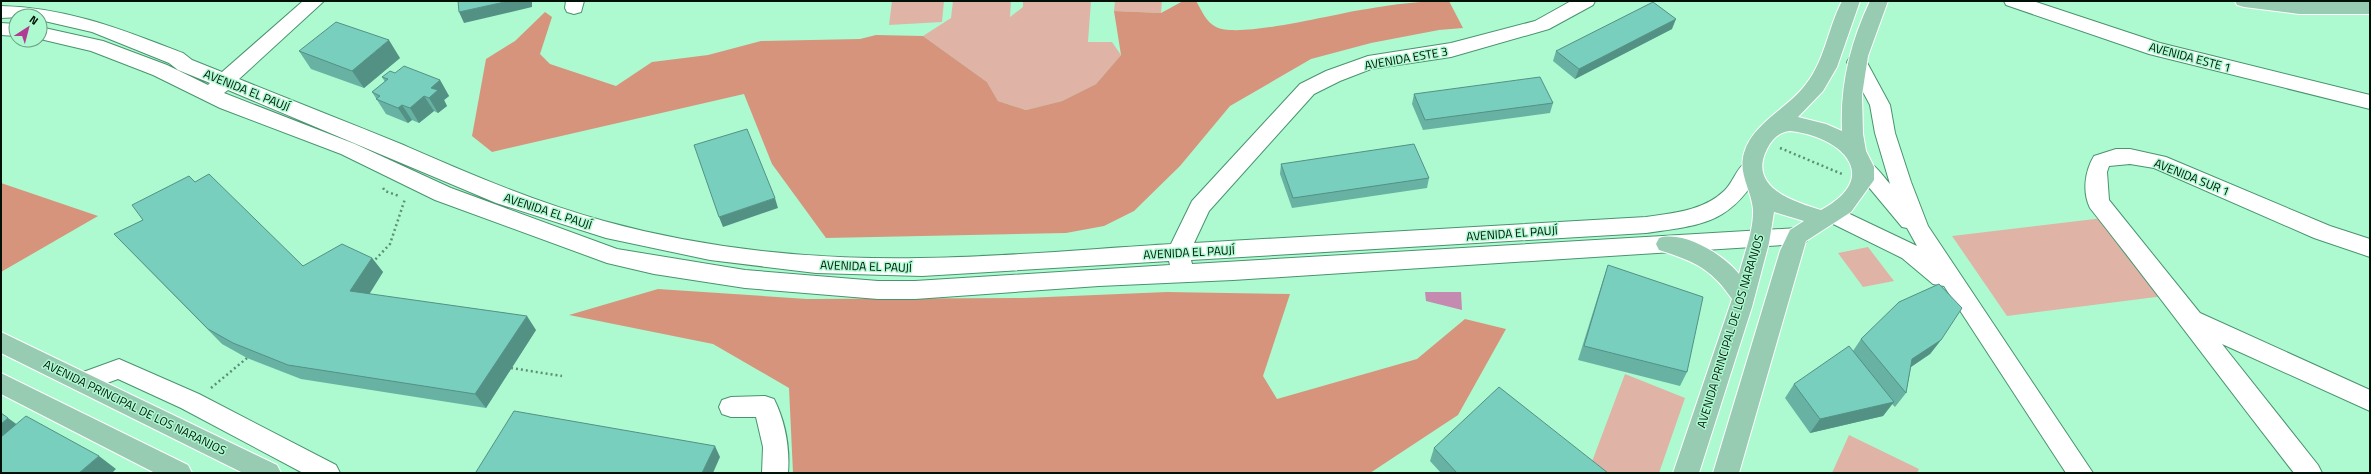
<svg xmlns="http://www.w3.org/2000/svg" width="2371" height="474" font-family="'Titillium Web',sans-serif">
	<rect width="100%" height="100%" fill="#adfad0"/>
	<path fill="#dfb4a6" d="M892 1H944L942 22 889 25Z
		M953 1H1011L1010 17 1023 7V1H1091L1088 42H1112L1121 55 1096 84 1062 101 1026 110 998 101 987 82 923 36 951 18Z
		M1115 1H1162L1161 13 1114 11Z
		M2103 218 2164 296 2007 316 1952 236Z
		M1868 247 1894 281 1863 287 1838 253Z
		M1625 374 1685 398 1659 473H1590L1588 472Z
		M1849 435 1919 469 1917 473H1832Z"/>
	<path fill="#d7947d" d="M1183 1H1196C1202 11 1206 22 1216 27 1240 39 1337 13 1367 9 1394 4 1421 1 1449 1L1463 28 1439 30 1371 43 1311 59 1230 106 1180 166 1134 211 1104 226 1066 233 826 238 772 164 744 94 492 152 472 136 486 59 515 41 545 12 552 17 540 54 550 64 616 86 652 62 708 55 761 41 860 39 876 35 923 36 987 82 998 101 1026 110 1062 101 1096 84 1121 55 1114 11 1161 13Z
		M1 183 98 216 1 272Z
		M658 289 807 299 1024 298 1167 292 1290 294 1263 376 1277 399 1417 359 1465 319 1506 329 1458 415 1370 473H793L789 388 713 344 569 315Z"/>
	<path fill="#c48ab0" d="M1425 292H1461L1462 310 1426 301Z"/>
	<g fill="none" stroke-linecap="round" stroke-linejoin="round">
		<g stroke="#49936e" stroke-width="2">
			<path id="minor" d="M303 1H324L239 79C293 101 347 122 401 144 468 173 534 202 604 221 706 249 814 260 920 258 1004 257 1088 249 1171 244L1192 201 1300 84 1326 71 1368 56 1451 43 1535 21 1571 1H1595L1593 5 1549 29 1451 57 1371 69 1340 81 1314 94 1209 211 1194 243 1646 217C1673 213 1703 211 1724 191 1737 179 1738 156 1758 163L1762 168C1732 223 1704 225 1646 233L1191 260 1192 264 1798 228 1806 230 1809 236 1806 242 1798 244 1233 280 1099 286 915 299H878L745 288 654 274 607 263 435 200 341 154 220 108 153 75 91 51 40 39V27L103 41 167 65 208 85 210 83 178 70 169 63 92 32 40 20V16L1 18V6C69 8 120 29 183 53L192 60 222 72ZM228 90 496 203 606 238 710 260 816 273 922 276 1169 261 1170 265 915 281H878L745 270 617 249 451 188 355 144 224 93Z
				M566 1H584L581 12 574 14 567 12 565 8Z
				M2004 1H2033L2160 43 2370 95V109L2149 54 2006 5Z
				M1 23 16 24V36L1 35Z
				M1857 55 1864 57 1890 105 1895 133 1911 182 1928 226 2093 473H2066L1944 286 1933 284 1902 258 1825 220 1822 214 1825 208 1833 206 1917 246 1907 228 1902 227 1852 167 1856 162C1872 157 1880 173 1890 184L1875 133 1870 105 1847 62 1850 57Z
				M2130 149 2166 157 2330 226 2370 239V257L2314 238 2154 168 2130 164 2109 166 2107 172 2109 200 2200 313 2370 390V411L2222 344 2318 465 2322 473H2294C2225 385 2159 295 2090 208 2082 192 2085 171 2094 156L2116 149Z
				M119 359 199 394 336 465 340 473H303L181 408 118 379 83 392 75 389 71 382 75 375Z
				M765 396 774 399C785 421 790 448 788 473H762L763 447 756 417H731L722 414 719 407 722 400 731 397Z"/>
		</g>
		<g stroke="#fff" stroke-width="2">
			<path id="major" d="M1842 1H1860L1837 67 1823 91 1798 117 1826 124 1842 131C1840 85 1850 43 1870 1H1888L1868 56 1862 95 1863 134 1866 151 1874 167V180L1851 212 1806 241 1739 473H1713L1780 251 1790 230 1804 221 1774 212 1769 243 1752 307 1699 473H1673L1732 299C1711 268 1693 261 1659 250L1656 244 1659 238C1684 230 1724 255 1739 274 1744 254 1754 230 1753 209 1751 189 1738 174 1744 153 1752 125 1784 110 1802 89 1825 63 1827 30 1842 1ZM1790 131C1840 136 1884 176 1821 210 1795 202 1747 188 1767 149 1772 139 1779 132 1790 131Z
				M2235 1 2370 2V14H2299L2244 7 2237 5Z
				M1 332 277 465 281 473H243L1 353Z
				M1 373 188 465 192 473H155L1 394Z"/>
		</g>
		<path stroke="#5d8f74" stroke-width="2.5" stroke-dasharray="2 3" stroke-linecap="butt" d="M1780 148 1842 174
			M383 188 385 191 399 196
			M372 263 390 244 405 199
			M511 368 562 376
			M211 388 247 358"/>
		<use href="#minor" fill="#fff" fill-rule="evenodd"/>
		<use href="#major" fill="#97cbb2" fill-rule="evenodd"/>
	</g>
	<path fill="#67b2a3" d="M1672 29 1575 79 1553 61 1556 51Z
		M299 51 400 58 364 88 311 69Z
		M395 73 440 80 449 96 444 100 447 106 438 113 434 111 419 123 412 120 408 123 386 114 372 92 385 82 382 77Z
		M1414 94 1553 103 1550 113 1423 130 1412 104Z
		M1281 164 1429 178 1427 188 1292 208 1280 174Z
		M195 182 303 266 372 258 383 272 369 294 536 330 486 408 301 379 247 358 222 344 114 234 143 220Z
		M1608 265 1687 372 1680 386 1578 360 1603 280Z
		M1861 339 1941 340 1930 354 1911 367 1906 393 1895 407 1892 404 1883 416 1810 433 1785 398 1794 384 1853 351Z
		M1434 448 1608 473H1441L1430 461Z"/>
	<path fill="#549185" d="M509 1H532V7L464 23 459 12Z
		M1676 19 1672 29 1575 79 1579 69Z
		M389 40 400 58 364 88 352 71Z
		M440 80 449 96 444 100 447 106 438 113 429 98 431 88Z
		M424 96 434 111 419 123 410 108Z
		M402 105 412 120 408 123 398 108Z
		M775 198 778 208 723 227 719 217Z
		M372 258 383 272 362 306 350 291Z
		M527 316 536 330 486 408 475 394Z
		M1941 340 1930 354 1902 373 1912 359Z
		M1894 402 1883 416 1810 433 1820 419Z
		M8 418 26 431 1 454V424Z
		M715 446 720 457 713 473H702Z
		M99 456 116 469 112 473H79Z"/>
	<path fill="#78cfbe" stroke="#549185" d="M458 1H509L459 12Z
		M1653 2 1676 19 1579 69 1556 51Z
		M336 22 389 40 352 71 299 51Z
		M404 66 440 80 431 88 438 90 429 98 424 96 410 108 402 105 398 108 376 99 380 96 372 92 388 79 382 77 390 71 395 73Z
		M1540 77 1553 103 1425 120 1414 94Z
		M747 129 775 198 719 217 694 145Z
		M1414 144 1429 178 1293 198 1281 164Z
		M209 174 303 266 342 244 372 258 350 291 527 316 475 394 288 365 233 343 208 329 114 234 143 220 132 205 189 176 195 182Z
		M1608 265 1703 297 1687 372 1584 346Z
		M1939 284 1962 308 1941 340 1912 359 1906 393 1861 339 1899 302Z
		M1849 346 1894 402 1820 419 1794 384Z
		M1499 387 1608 473H1457L1434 448Z
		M514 411 715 446 702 473H479L476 472Z
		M1 413 8 418 1 424Z
		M26 416 99 456 79 473H1V437Z"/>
	<g text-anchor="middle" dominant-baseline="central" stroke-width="3" stroke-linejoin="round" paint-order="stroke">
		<g font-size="12" fill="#001208" stroke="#adfad0">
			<text transform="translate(2190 57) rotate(15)">AVENIDA ESTE 1</text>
			<text transform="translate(1406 58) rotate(-10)">AVENIDA ESTE 3</text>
			<text transform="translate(247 90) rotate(22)">AVENIDA EL PAUJÍ</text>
			<text transform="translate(2192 177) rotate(22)">AVENIDA SUR 1</text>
			<text transform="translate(548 211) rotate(18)">AVENIDA EL PAUJÍ</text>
			<text transform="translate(1512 233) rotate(-4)">AVENIDA EL PAUJÍ</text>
			<text transform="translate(1189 252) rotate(-3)">AVENIDA EL PAUJÍ</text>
			<text transform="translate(866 266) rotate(2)">AVENIDA EL PAUJÍ</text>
			<text transform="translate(1730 331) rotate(-73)">AVENIDA PRINCIPAL DE LOS NARANJOS</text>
			<text transform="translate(135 407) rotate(26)">AVENIDA PRINCIPAL DE LOS NARANJOS</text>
		</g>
	</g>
	<rect width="2371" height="474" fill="none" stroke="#001208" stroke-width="4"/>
	<g transform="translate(28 28) rotate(36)"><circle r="19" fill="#adfad0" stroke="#689d80"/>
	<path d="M0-3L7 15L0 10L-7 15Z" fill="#b23c93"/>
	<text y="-6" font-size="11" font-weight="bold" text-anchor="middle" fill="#001208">N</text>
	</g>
</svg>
